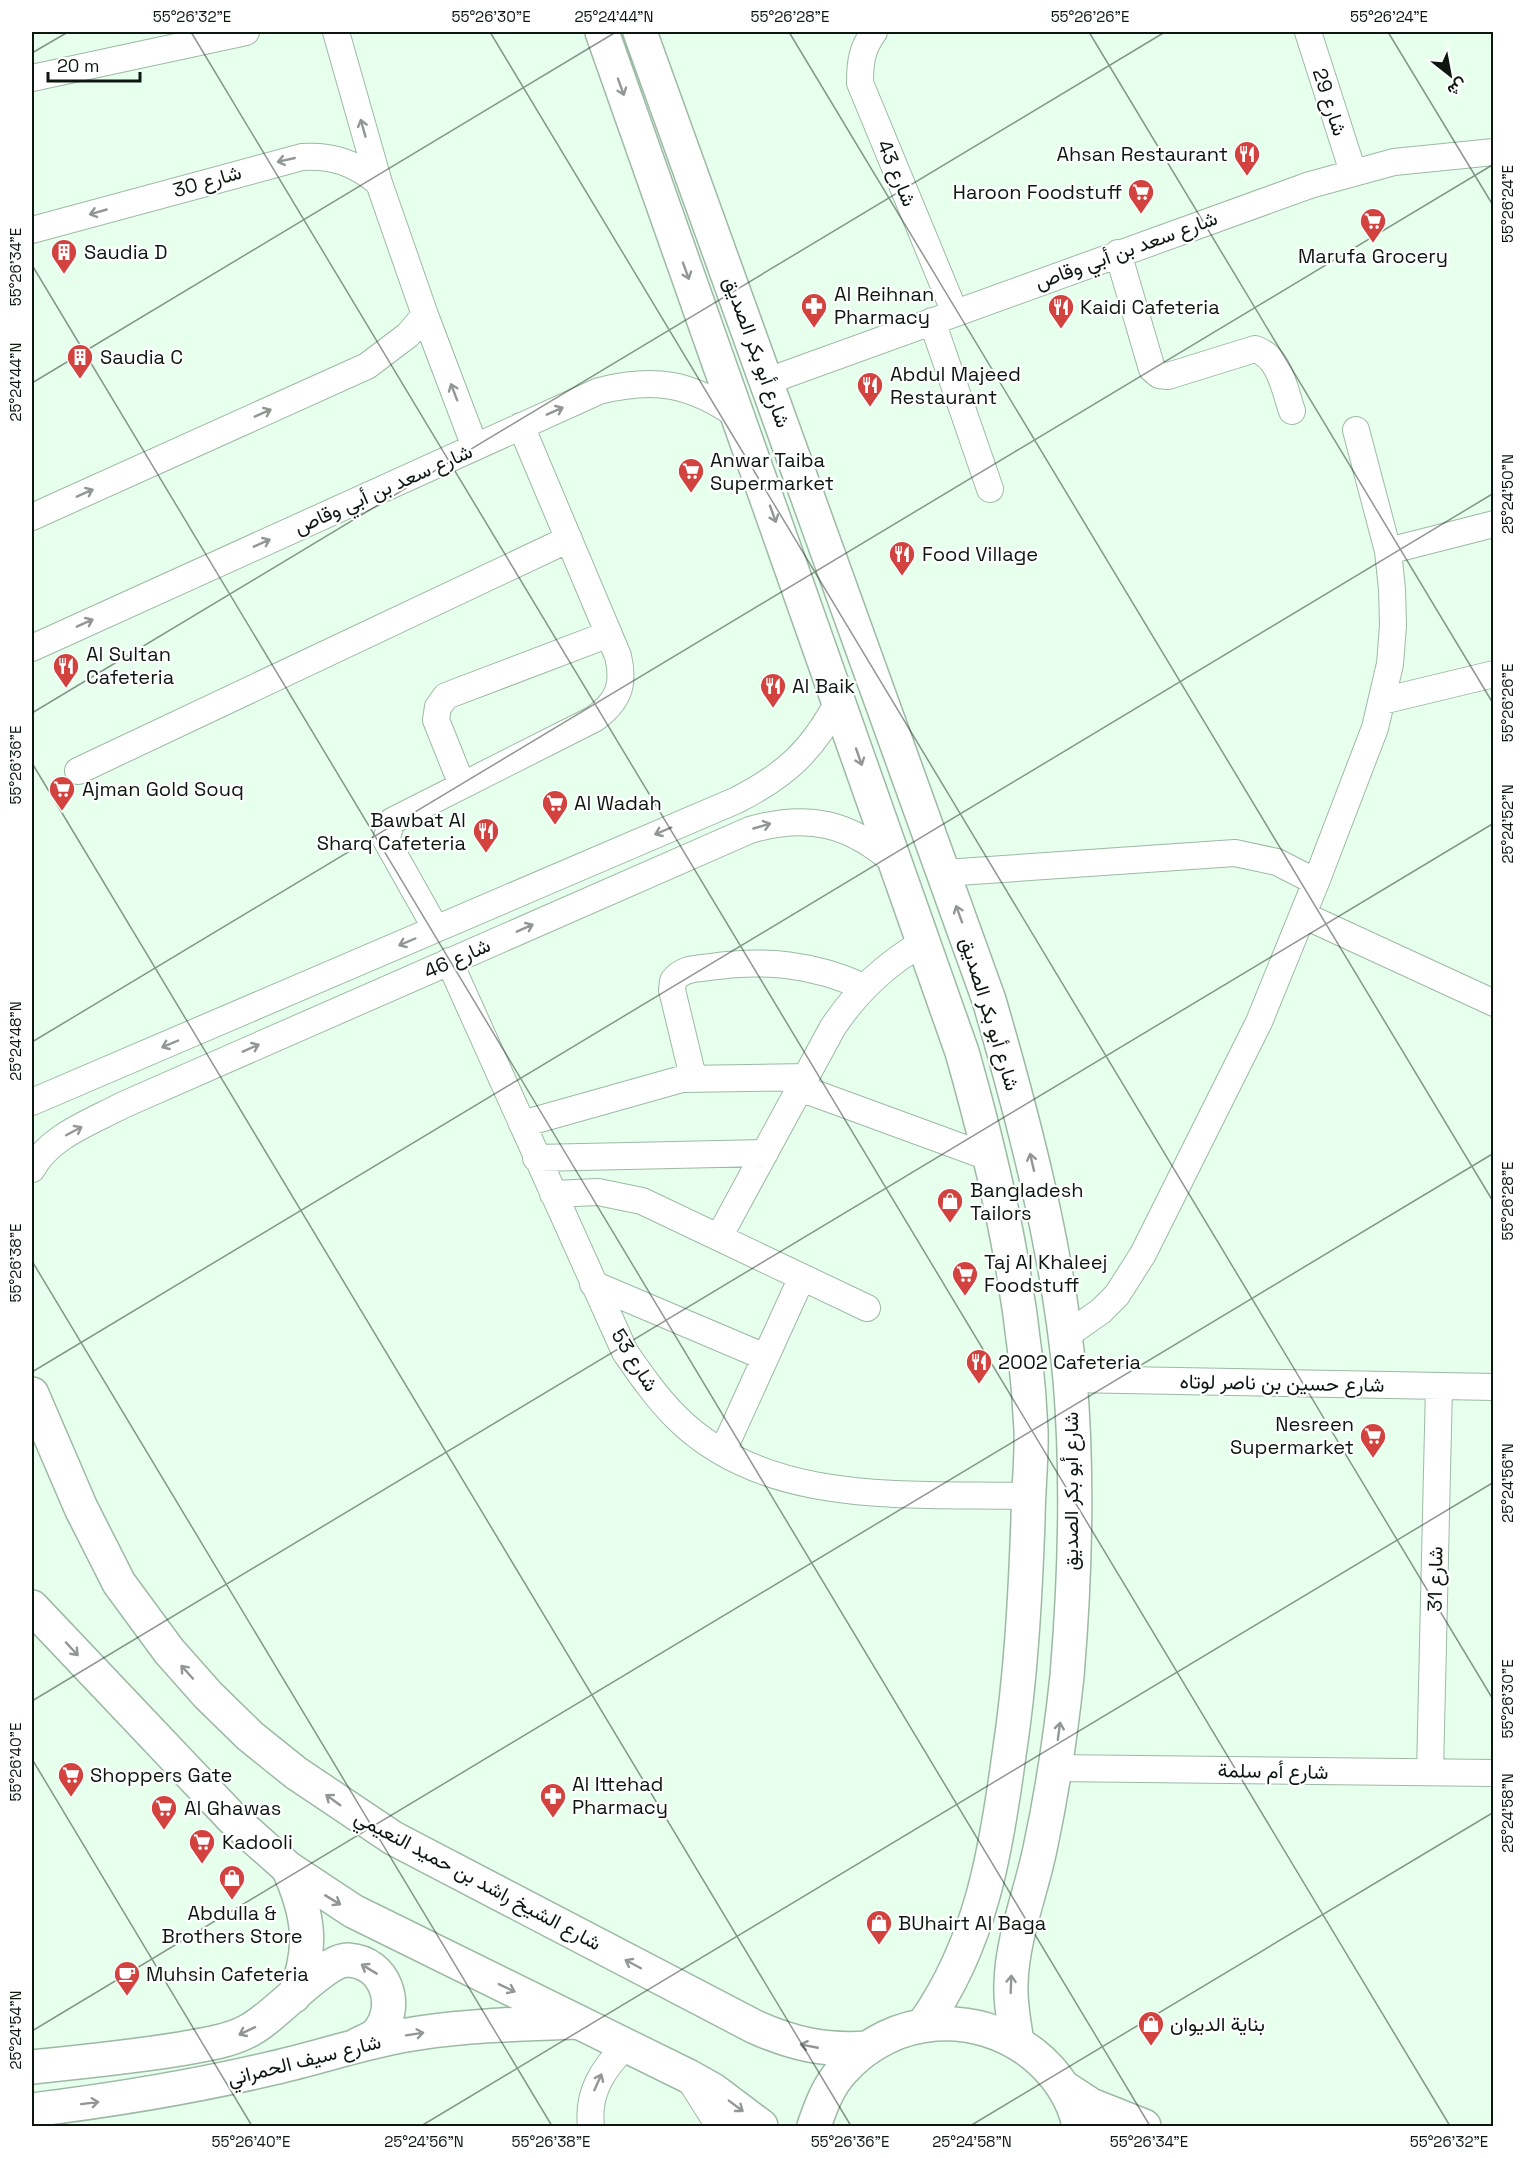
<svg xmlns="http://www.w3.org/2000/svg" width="1525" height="2158" font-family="'Space Grotesk',Vazirmatn,sans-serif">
	<rect width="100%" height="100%" fill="#e7ffed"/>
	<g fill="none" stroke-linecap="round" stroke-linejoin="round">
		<g stroke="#9db9a5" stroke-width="28">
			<path id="street" d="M336 32 379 183 425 315 475 447
				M874 32C862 48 860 62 860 83L955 313
				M1308 32 1353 172
				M32 78 246 32
				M32 230 302 157C333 155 355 163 379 183
				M1118 253 1152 369 1159 375 1168 376 1255 349C1280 357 1284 388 1292 411
				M932 321 990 489
				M768 381 1310 185 1394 162 1494 152
				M32 517 367 366 408 335 425 315
				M1388 551 1494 524
				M32 648 599 391C655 377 690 383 738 416
				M1382 701 1494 674
				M78 771 569 539
				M462 785 436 720 438 707 446 696 609 634
				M944 873 1235 853 1277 862 1316 882
				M1303 915 1494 1003
				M436 929 386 840 392 821 594 719C618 702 625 685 618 656L521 426
				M449 961 625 1352C641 1375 656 1397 676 1417 767 1508 910 1493 1028 1496
				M693 1077 672 990 673 981C682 968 696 969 710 967 765 959 813 964 864 987
				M800 1088 991 1158
				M32 1102 737 800C786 775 813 750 839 700
				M522 1124 682 1079 806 1077
				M536 1158 765 1153
				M32 1169C50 1136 91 1122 123 1105L750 830C808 813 851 823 896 864
				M553 1194 598 1192 642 1201 867 1308
				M719 1237 833 1027C858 990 886 964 924 942
				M593 1284 765 1357
				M1064 1337 1101 1311 1117 1295 1143 1254 1259 1022 1316 882 1375 728 1390 664 1393 626 1392 589 1388 551 1356 430
				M1070 1379 1494 1387
				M723 1451 802 1277
				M1053 1768 1494 1773
				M1430 1772 1439 1386
				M688 2077 719 2126
				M591 2126C587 2093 603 2068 626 2046"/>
		</g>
		<g stroke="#9db9a5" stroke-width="36">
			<path id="secondary" d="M602 32 962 1052C997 1175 1025 1301 1031 1430 1032 1460 1028 1491 1028 1521 1025 1600 1021 1677 1009 1755 996 1852 981 1943 924 2024
				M640 32 989 1000C1025 1124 1058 1250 1070 1379 1078 1475 1075 1580 1067 1676 1061 1733 1052 1793 1040 1849 1031 1893 1012 1938 1011 1984 1010 2003 1014 2022 1017 2042
				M288 1868C309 1914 314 1949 294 1996
				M32 2067C81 2062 131 2057 180 2049 202 2045 226 2042 246 2032 276 2018 322 1960 348 1960 386 1962 401 2007 377 2034 372 2039 364 2041 357 2045
				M32 2110C113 2100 193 2087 273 2068 322 2057 369 2040 419 2033 471 2025 524 2024 577 2022"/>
		</g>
		<g stroke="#9db9a5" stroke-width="36">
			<path id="primary" d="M32 1394 81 1508 119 1583 169 1651 208 1695 250 1736 296 1773 393 1838 755 2027C793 2044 825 2051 867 2048
				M32 1607 234 1820 288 1868 353 1911 688 2076 713 2090 761 2126
				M1065 2088 1091 2105 1144 2126
				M814 2126C821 2106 828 2086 843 2070 893 2014 976 2009 1033 2054 1056 2072 1074 2099 1079 2126"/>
		</g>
		<use href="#street" stroke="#fff" stroke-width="26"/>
		<use href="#secondary" stroke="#fff" stroke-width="33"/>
		<use href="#primary" stroke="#fff" stroke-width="33"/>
	</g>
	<defs><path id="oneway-shaft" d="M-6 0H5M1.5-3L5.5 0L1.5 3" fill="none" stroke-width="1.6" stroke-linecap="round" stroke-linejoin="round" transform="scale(1.5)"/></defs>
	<g stroke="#929793">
		<use href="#oneway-shaft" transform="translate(621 87) rotate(70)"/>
		<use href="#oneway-shaft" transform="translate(363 128) rotate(-106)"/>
		<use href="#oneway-shaft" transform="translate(286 160) rotate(167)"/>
		<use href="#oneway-shaft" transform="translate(98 212) rotate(164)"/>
		<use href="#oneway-shaft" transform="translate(686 271) rotate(70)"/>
		<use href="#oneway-shaft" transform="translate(454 392) rotate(-111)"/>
		<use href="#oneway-shaft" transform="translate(555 411) rotate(-24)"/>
		<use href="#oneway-shaft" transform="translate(263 413) rotate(-24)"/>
		<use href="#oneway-shaft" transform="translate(85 493) rotate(-24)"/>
		<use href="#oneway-shaft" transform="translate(773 514) rotate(70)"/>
		<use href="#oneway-shaft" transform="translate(262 543) rotate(-24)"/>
		<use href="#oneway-shaft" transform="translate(85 623) rotate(-24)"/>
		<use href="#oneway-shaft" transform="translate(859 757) rotate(71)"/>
		<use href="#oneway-shaft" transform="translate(762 826) rotate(-16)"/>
		<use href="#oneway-shaft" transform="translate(663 831) rotate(157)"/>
		<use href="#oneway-shaft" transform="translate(959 914) rotate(-110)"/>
		<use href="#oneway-shaft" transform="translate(525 928) rotate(-24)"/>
		<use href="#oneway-shaft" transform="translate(407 942) rotate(157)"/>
		<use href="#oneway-shaft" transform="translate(170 1044) rotate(157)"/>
		<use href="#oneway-shaft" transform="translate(251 1048) rotate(-24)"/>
		<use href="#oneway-shaft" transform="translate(74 1131) rotate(-28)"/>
		<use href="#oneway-shaft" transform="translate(1032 1162) rotate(-103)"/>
		<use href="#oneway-shaft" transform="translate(72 1649) rotate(47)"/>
		<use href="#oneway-shaft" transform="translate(187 1672) rotate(-132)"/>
		<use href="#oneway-shaft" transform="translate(1059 1731) rotate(-82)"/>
		<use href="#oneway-shaft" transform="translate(333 1800) rotate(-144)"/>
		<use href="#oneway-shaft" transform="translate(333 1900) rotate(31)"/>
		<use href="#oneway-shaft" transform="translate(633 1964) rotate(-152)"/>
		<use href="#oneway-shaft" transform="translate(369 1969) rotate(-149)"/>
		<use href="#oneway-shaft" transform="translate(1011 1984) rotate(-88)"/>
		<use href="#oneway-shaft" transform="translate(507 1988) rotate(26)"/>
		<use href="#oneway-shaft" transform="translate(247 2031) rotate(155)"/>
		<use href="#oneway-shaft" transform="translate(415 2034) rotate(-9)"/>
		<use href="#oneway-shaft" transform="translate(809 2046) rotate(-169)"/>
		<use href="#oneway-shaft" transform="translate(598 2082) rotate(-66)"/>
		<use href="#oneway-shaft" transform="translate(90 2103) rotate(-7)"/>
		<use href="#oneway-shaft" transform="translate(736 2106) rotate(37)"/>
	</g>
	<path fill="none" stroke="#0d1710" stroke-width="1.5" stroke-opacity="0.45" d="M191 32 1450 2126M490 32 1494 1701M789 32 1494 1203M1089 32 1494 705M1388 32 1494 207M32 53 68 32M32 265 1150 2126M32 383 616 32M32 713 1165 32M32 763 851 2126M32 1042 1494 164M32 1261 552 2126M32 1372 1494 493M32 1701 1494 823M32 1759 252 2126M32 2031 1494 1153M421 2126 1494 1482M970 2126 1494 1812"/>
	<defs>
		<g id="restaurant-pin" transform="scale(1.35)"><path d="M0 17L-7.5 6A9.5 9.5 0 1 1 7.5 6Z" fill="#d24340" stroke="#fff"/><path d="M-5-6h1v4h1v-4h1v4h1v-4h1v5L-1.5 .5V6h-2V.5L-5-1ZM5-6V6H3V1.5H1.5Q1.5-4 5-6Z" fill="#fff"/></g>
		<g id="supermarket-pin" transform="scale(1.35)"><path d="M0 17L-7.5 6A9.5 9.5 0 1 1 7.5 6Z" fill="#d24340" stroke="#fff"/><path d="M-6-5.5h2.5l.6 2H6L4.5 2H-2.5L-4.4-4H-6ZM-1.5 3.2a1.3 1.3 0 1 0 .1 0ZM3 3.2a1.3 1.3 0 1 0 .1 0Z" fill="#fff"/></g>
		<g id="building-pin" transform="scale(1.35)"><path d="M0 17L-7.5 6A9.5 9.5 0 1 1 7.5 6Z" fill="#d24340" stroke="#fff"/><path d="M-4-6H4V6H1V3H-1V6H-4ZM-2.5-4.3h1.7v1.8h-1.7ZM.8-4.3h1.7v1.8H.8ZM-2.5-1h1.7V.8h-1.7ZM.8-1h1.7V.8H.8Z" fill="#fff"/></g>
		<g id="pharmacy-pin" transform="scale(1.35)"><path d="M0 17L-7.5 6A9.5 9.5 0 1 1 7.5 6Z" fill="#d24340" stroke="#fff"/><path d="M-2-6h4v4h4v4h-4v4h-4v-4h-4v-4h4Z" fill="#fff"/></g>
		<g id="shop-pin" transform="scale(1.35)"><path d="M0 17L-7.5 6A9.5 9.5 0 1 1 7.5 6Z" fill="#d24340" stroke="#fff"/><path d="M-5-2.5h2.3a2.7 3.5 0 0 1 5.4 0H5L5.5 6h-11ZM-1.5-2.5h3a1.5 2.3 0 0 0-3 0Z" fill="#fff"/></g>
		<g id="cafe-pin" transform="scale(1.35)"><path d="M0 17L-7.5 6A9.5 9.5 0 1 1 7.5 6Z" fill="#d24340" stroke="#fff"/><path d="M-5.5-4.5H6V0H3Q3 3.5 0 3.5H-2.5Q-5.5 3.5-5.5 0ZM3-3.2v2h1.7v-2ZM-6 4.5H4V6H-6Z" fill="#fff"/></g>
	</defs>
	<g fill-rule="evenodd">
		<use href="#restaurant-pin" x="1247" y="154"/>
		<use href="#supermarket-pin" x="1141" y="192"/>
		<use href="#supermarket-pin" x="1373" y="221"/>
		<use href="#building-pin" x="64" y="252"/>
		<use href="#pharmacy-pin" x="814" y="306"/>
		<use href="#restaurant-pin" x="1061" y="307"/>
		<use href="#building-pin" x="80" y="357"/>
		<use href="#restaurant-pin" x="870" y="385"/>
		<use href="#supermarket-pin" x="691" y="471"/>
		<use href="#restaurant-pin" x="902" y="554"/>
		<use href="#restaurant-pin" x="66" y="666"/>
		<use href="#restaurant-pin" x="773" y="686"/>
		<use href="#supermarket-pin" x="62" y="789"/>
		<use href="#supermarket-pin" x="555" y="803"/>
		<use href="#restaurant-pin" x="486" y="831"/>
		<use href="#shop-pin" x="950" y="1201"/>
		<use href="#supermarket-pin" x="965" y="1274"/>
		<use href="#restaurant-pin" x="979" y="1362"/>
		<use href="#supermarket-pin" x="1373" y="1436"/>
		<use href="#supermarket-pin" x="71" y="1775"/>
		<use href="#pharmacy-pin" x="553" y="1796"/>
		<use href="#supermarket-pin" x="164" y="1808"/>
		<use href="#supermarket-pin" x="202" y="1842"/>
		<use href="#shop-pin" x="232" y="1878"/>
		<use href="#shop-pin" x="879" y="1923"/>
		<use href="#cafe-pin" x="127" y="1974"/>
		<use href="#shop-pin" x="1151" y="2024"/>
	</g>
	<g text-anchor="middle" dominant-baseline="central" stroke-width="4.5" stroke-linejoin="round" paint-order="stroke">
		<g font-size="20" fill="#0d1710" stroke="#fff">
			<text transform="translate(1330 102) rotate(72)">شارع 29</text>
			<text transform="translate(897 173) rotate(67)">شارع 43</text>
			<text transform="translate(207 181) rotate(-16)">شارع 30</text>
			<text transform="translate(1126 250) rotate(-20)">شارع سعد بن أبي وقاص</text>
			<text transform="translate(757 352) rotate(70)">شارع أبو بكر الصديق</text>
			<text transform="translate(383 489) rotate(-24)">شارع سعد بن أبي وقاص</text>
			<text transform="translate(457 958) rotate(-24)">شارع 46</text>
			<text transform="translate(990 1014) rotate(73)">شارع أبو بكر الصديق</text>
			<text transform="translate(635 1360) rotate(58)">شارع 53</text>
			<text transform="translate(1282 1383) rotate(1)">شارع حسين بن ناصر لوتاه</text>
			<text transform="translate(1071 1491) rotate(-90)">شارع أبو بكر الصديق</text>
			<text transform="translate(1435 1579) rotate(-89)">شارع 31</text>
			<text transform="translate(1273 1771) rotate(1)">شارع أم سلمة</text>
			<text transform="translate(478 1880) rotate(28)">شارع الشيخ راشد بن حميد النعيمي</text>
			<text transform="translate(304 2060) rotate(-14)">شارع سيف الحمراني</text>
		</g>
		<g font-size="20" fill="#0d1710" stroke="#fff" text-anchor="start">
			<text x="1228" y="154" text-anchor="end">Ahsan Restaurant</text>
			<text x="1122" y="192" text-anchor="end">Haroon Foodstuff</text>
			<text x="84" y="252">Saudia D</text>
			<text x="1373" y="256" text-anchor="middle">Marufa Grocery</text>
			<text x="834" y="294">Al Reihnan<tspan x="834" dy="23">Pharmacy</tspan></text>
			<text x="1080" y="307">Kaidi Cafeteria</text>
			<text x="100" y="357">Saudia C</text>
			<text x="890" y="374">Abdul Majeed<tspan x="890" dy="23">Restaurant</tspan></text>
			<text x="710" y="460">Anwar Taiba<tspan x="710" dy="23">Supermarket</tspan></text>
			<text x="922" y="554">Food Village</text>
			<text x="86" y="654">Al Sultan<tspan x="86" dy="23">Cafeteria</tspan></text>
			<text x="792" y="686">Al Baik</text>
			<text x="82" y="789">Ajman Gold Souq</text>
			<text x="574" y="803">Al Wadah</text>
			<text x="466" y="820" text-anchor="end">Bawbat Al<tspan x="466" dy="23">Sharq Cafeteria</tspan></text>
			<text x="970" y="1190">Bangladesh<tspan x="970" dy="23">Tailors</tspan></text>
			<text x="984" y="1262">Taj Al Khaleej<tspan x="984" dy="23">Foodstuff</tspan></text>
			<text x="998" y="1362">2002 Cafeteria</text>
			<text x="1354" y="1424" text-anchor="end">Nesreen<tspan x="1354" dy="23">Supermarket</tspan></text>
			<text x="90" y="1775">Shoppers Gate</text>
			<text x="572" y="1784">Al Ittehad<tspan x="572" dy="23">Pharmacy</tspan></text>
			<text x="184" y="1808">Al Ghawas</text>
			<text x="222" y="1842">Kadooli</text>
			<text x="232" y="1913" text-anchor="middle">Abdulla &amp;<tspan x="232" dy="23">Brothers Store</tspan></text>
			<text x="898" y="1923">BUhairt Al Baga</text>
			<text x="146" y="1974">Muhsin Cafeteria</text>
			<text x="1170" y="2024">بناية الديوان</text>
		</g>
	</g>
	<rect width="1525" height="2158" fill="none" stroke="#ffffff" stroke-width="66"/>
	<g transform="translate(1450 75) rotate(149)" stroke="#ffffff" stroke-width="4.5" paint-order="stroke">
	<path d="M0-4.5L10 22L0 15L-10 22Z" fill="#0d1710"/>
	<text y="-9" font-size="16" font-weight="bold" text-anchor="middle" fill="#0d1710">ش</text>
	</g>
	<path d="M48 72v9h92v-9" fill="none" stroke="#0d1710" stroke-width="3"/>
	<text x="57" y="72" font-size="18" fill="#0d1710" stroke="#ffffff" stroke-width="4.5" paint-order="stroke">20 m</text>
	<rect x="33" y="33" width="1459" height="2092" fill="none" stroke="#0d1710" stroke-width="2"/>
	<g font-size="15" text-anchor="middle" fill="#0d1710">
		<text x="192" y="22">55°26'32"E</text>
		<text x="491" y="22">55°26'30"E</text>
		<text x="614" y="22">25°24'44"N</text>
		<text x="790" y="22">55°26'28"E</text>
		<text x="1090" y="22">55°26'26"E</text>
		<text x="1389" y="22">55°26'24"E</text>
		<text transform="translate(1508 204) rotate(-90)" y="5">55°26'24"E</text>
		<text transform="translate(16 267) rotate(-90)" y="5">55°26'34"E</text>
		<text transform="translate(16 382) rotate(-90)" y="5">25°24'44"N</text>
		<text transform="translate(1508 494) rotate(-90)" y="5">25°24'50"N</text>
		<text transform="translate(1508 703) rotate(-90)" y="5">55°26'26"E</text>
		<text transform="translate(16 765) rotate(-90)" y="5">55°26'36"E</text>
		<text transform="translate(1508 824) rotate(-90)" y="5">25°24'52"N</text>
		<text transform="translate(16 1041) rotate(-90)" y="5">25°24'48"N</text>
		<text transform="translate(1508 1201) rotate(-90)" y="5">55°26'28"E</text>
		<text transform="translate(16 1263) rotate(-90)" y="5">55°26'38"E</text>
		<text transform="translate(1508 1483) rotate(-90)" y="5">25°24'56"N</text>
		<text transform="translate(1508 1699) rotate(-90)" y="5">55°26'30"E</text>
		<text transform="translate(16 1762) rotate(-90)" y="5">55°26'40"E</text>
		<text transform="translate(1508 1813) rotate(-90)" y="5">25°24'58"N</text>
		<text transform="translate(16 2030) rotate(-90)" y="5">25°24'54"N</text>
		<text x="251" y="2147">55°26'40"E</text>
		<text x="424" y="2147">25°24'56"N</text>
		<text x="551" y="2147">55°26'38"E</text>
		<text x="850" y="2147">55°26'36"E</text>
		<text x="972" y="2147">25°24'58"N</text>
		<text x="1149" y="2147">55°26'34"E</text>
		<text x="1449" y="2147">55°26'32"E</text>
	</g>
</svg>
